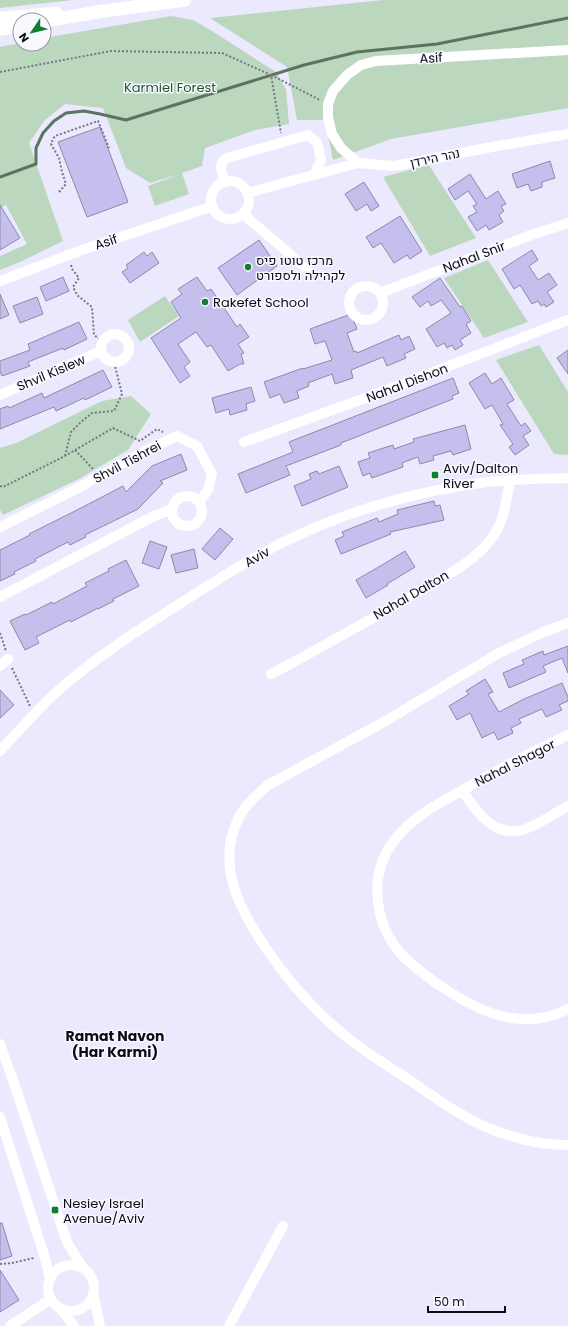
<svg xmlns="http://www.w3.org/2000/svg" width="568" height="1326" font-family="Poppins,Heebo,sans-serif">
	<rect width="100%" height="100%" fill="#ebe9fd"/>
	<path fill="#bbd8be" d="M0 0H73L0 8Z
		M383 0H568V108L391 139 333 160 325 120H297L287 67 210 18Z
		M171 16 193 20 212 31 276 72 286 89 289 124 255 130 205 148 202 166 182 173 189 194 155 206 148 186 180 174 150 183 126 168 103 108 65 104 45 120 29 143 63 241 20 262 0 270V256L27 244 6 205 0 208V47L20 43V44H44V38Z
		M429 165 476 238 430 256 383 177Z
		M488 260 528 322 484 338 444 278Z
		M165 296 179 316 140 342 128 320Z
		M539 345 568 392V455L554 454 496 360Z
		M131 396 151 414 128 450 79 479 3 515 0 510V448L16 443 102 401Z"/>
	<g fill="none" stroke-linecap="round" stroke-linejoin="round">
		<path stroke="#5b7460" stroke-width="3" d="M0 177 36 164V148L43 133 54 121 66 113 84 111 100 114 126 120 304 65 357 52 437 44 568 18"/>
	</g>
	<path fill="#c4bfec" stroke="#8d8aa8" d="M100 127 128 202 87 217 58 142Z
		M550 161 555 178 542 182V187L531 191 528 184 517 188 512 174Z
		M470 174 486 199 498 191 506 204 501 206 504 211 499 215 503 222 489 230 486 225 477 231 468 217 477 212 473 206 477 204 468 191 455 200 448 189Z
		M364 182 379 206 371 211 367 204 356 211 345 194Z
		M0 205 20 238 0 250Z
		M400 216 422 251 410 259 407 255 394 263 381 243 373 248 366 237Z
		M259 240 277 266 237 295 218 268Z
		M532 250 538 260 529 266 538 280 549 273 557 285 547 292 554 302 546 307 544 304 541 306 538 301 532 304 520 285 514 289 502 269Z
		M144 252 147 256 152 252 159 263 130 283 122 272 128 268 126 265Z
		M63 277 69 291 46 301 40 287Z
		M197 277 207 291 211 289 237 327 240 324 249 337 238 344 244 353 241 354 244 364H240L228 371 211 345 207 347 196 332 178 344 190 362 184 367 190 376 180 383 151 338 181 318 171 302 182 294 178 289Z
		M440 278 460 307 462 306 471 321 466 324 471 333 460 340 463 345 455 350 452 345 447 348 444 343 437 347 426 329 451 313 441 300 431 306 428 301 420 307 412 297Z
		M0 294 9 315 0 319Z
		M37 297 43 314 20 323 13 306Z
		M351 314 357 329 347 333 354 352 356 351 357 353 399 335 401 340 409 336 415 349 404 354 406 358 387 366 383 357 351 370 353 378 335 384 332 374 308 383 309 386 297 391 299 398 284 403 280 394 270 398 264 382 303 368V369L332 360 325 341 315 344 310 329Z
		M79 322 87 339 64 350 63 348 28 362 30 366 2 376 0 371V361L30 350 28 344Z
		M568 350V374L557 358Z
		M103 370 112 387 85 400 84 398 56 411 54 407 0 429V409L8 406 9 408 42 393 44 398Z
		M485 373 492 384 501 378 514 400 507 404 521 426 525 423 531 431 523 436 529 445 515 455 509 447 513 444 500 425 503 424 492 405 485 409 469 383Z
		M453 378 459 393 452 396 453 399 341 443V445L286 466 290 475 246 493 238 474 293 452 289 442Z
		M251 387 255 401 246 404 247 410 230 415 229 409 216 413 212 398Z
		M465 425 471 449 453 455 451 451 433 456 434 460 420 464 418 457 402 463 403 467 372 478 370 473 363 476 358 462 370 458 368 453 393 445 394 449 414 442 413 439Z
		M181 454 187 470 160 481 163 483 138 509 85 535 86 537 70 545 68 542 35 559 36 561 14 572 15 574 0 581V550L30 535 29 534 81 508 123 486 126 492 152 466Z
		M339 466 348 487 302 506 294 486 311 479 309 474 317 471 319 474Z
		M434 501 435 506 440 505 444 520 390 532 391 534 341 554 335 540 344 536 342 532 377 518 379 522 398 514 397 510Z
		M220 528 233 539 215 560 202 549Z
		M150 541 167 547 159 569 142 563Z
		M194 549 198 568 176 573 171 555Z
		M405 551 415 567 387 584 388 585 366 598 356 580 382 565Z
		M126 560 139 586 113 599 114 601 98 609V608L71 622 70 620 36 637 39 643 25 650 10 621 25 614 26 615 52 602 53 604 87 586 85 583 109 571 108 569Z
		M568 646V673L562 658 543 666 546 672 509 688 503 673 524 664 522 660 543 651 544 655Z
		M485 679 493 692 488 694 499 712 524 699 562 683 568 697V701L559 705 562 710 546 717 542 709 519 719 521 723 511 728 513 733 498 740 494 732 482 738 470 713 457 720 449 706 469 694 466 691Z
		M0 690 14 705 0 718Z
		M0 1223H2L12 1256 0 1260Z
		M0 1270 19 1300 0 1312Z"/>
	<g fill="none" stroke-linecap="round" stroke-linejoin="round">
		<path stroke="#777585" stroke-width="2" stroke-dasharray="2 2" stroke-linecap="butt" d="M0 72 111 51 222 53 271 75 281 133
			M271 75 320 100
			M59 192 66 184 62 172 59 158 51 144 53 139 55 136 98 121 109 148
			M71 265 72 269 79 278 73 287 77 295 92 307 94 335 102 341
			M75 450 94 470
			M65 456 71 432 81 422 92 413 114 411 122 394 114 362
			M0 486 3 487 65 456 113 428 140 441 157 429 163 432
			M0 633 6 651
			M12 668 30 706
			M0 1264 12 1263 34 1258"/>
		<path stroke="#fff" stroke-width="10" d="M568 50 376 61 361 65 347 75 333 91 328 104V117L332 134 341 148 358 163 394 166 497 146 568 134
			M211 200a19 19 0 1 1 38 0a19 19 0 1 1-38 0Z
			M225 182C222 172 217 164 227 158L308 135 317 142 321 160 315 173
			M247 193 358 163
			M243 214 307 269
			M0 281 79 251 213 206
			M349 303a17 17 0 1 1 34 0a17 17 0 1 1-34 0Z
			M380 293 531 235 568 223
			M101 348a14 14 0 1 1 28 0a14 14 0 1 1-28 0Z
			M0 395 101 351
			M244 442 379 393 568 320
			M172 511a15 15 0 1 1 30 0a15 15 0 1 1-30 0Z
			M0 527 80 487 145 451 177 436 197 446 212 474 208 490 199 502
			M0 597 152 517 172 509
			M568 623 546 631 499 653 384 722 268 785C260 792 252 799 245 808 239 815 236 824 233 832 220 874 243 914 265 947 286 978 309 1005 337 1029 360 1049 386 1065 411 1081 435 1098 459 1115 486 1127 512 1138 539 1145 568 1145
			M0 666 8 659
			M271 674C317 650 362 624 406 599 436 581 471 566 492 538 505 520 506 501 510 480
			M568 735C532 752 497 770 463 790 438 804 410 818 393 842 368 877 374 925 403 956 414 967 426 976 439 985 477 1011 522 1033 568 1009
			M0 751C16 734 32 716 49 699 91 659 146 625 195 594 226 575 257 554 290 539 352 509 419 491 487 482 514 479 541 479 568 478
			M462 790C478 815 498 842 530 827 543 822 555 813 568 806
			M0 1044 15 1086 67 1242 83 1268
			M0 1117 44 1255 50 1278
			M48 1288a23 23 0 1 1 46 0a23 23 0 1 1-46 0Z
			M93 1293 100 1326
			M59 1307 74 1326
			M10 1326 51 1299
			M229 1326 283 1226"/>
		<path stroke="#fff" stroke-width="13" d="M0 18 56 13
			M44 21 104 11 185 0
			M0 29 20 26"/>
	</g>
	<g fill="#117d32" stroke="#f8f8ff" stroke-width="1.5">
		<circle cx="248" cy="267" r="4"/>
		<circle cx="205" cy="302" r="4"/>
		<rect x="431" y="471" width="8" height="8" rx="2"/>
		<rect x="51" y="1206" width="8" height="8" rx="2"/>
	</g>
	<g text-anchor="middle" dominant-baseline="central" stroke-width="3" stroke-linejoin="round" paint-order="stroke">
		<g font-size="13" fill="#0d0b16" stroke="#f8f8ff">
			<text transform="translate(431 58) rotate(-3)">Asif</text>
			<text transform="translate(435 158) rotate(-12)">נהר הירדן</text>
			<text transform="translate(106 242) rotate(-18)">Asif</text>
			<text transform="translate(474 257) rotate(-21)">Nahal Snir</text>
			<text transform="translate(51 373) rotate(-23)">Shvil Kislew</text>
			<text transform="translate(407 383) rotate(-21)">Nahal Dishon</text>
			<text transform="translate(127 462) rotate(-28)">Shvil Tishrei</text>
			<text transform="translate(257 557) rotate(-30)">Aviv</text>
			<text transform="translate(411 595) rotate(-30)">Nahal Dalton</text>
			<text transform="translate(515 763) rotate(-27)">Nahal Shagor</text>
		</g>
		<g font-size="13" fill="#1e562a" stroke="#f8f8ff">
			<text x="170" y="87">Karmiel Forest</text>
		</g>
		<g font-size="13" fill="#0d0b16" stroke="#f8f8ff" text-anchor="start">
			<text x="256" y="260">מרכז טוטו פיס<tspan x="256" dy="15">לקהילה ולספורט</tspan></text>
			<text x="213" y="302">Rakefet School</text>
			<text x="443" y="468">Aviv/Dalton<tspan x="443" dy="15">River</tspan></text>
			<text x="63" y="1203">Nesiey Israel<tspan x="63" dy="15">Avenue/Aviv</tspan></text>
		</g>
		<g font-size="14" font-weight="bold" fill="#0d0b16" stroke="#f8f8ff">
			<text x="115" y="1036">Ramat Navon<tspan x="115" dy="16">(Har Karmi)</tspan></text>
		</g>
	</g>
	<g transform="translate(32 32) rotate(235)"><circle r="19" fill="#f8f8ff" stroke="#9a99a2"/>
	<path d="M0-3L7 15L0 10L-7 15Z" fill="#117d32"/>
	<text y="-6" font-size="11" font-weight="bold" text-anchor="middle" fill="#0d0b16">N</text>
	</g>
	<path d="M428 1306v6h77v-6" fill="none" stroke="#0d0b16" stroke-width="2"/>
	<text x="434" y="1306" font-size="12" fill="#0d0b16" stroke="#f8f8ff" stroke-width="3" paint-order="stroke">50 m</text>
</svg>
